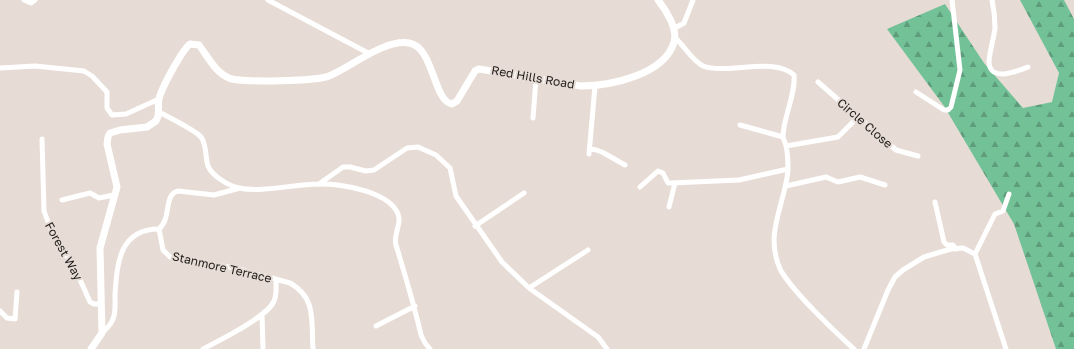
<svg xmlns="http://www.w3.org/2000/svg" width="1074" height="349" font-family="'Golos Text',sans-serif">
	<defs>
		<pattern id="forest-firs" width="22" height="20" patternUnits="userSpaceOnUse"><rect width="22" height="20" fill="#73c197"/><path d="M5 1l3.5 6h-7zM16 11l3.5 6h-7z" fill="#5e9c7b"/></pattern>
	</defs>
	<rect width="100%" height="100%" fill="#e7dcd5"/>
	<path fill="url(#forest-firs)" d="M1020 0H1064L1074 19V349H1056L1014 224 944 106 887 29 945 4 984 63 1023 108 1052 102 1059 73Z"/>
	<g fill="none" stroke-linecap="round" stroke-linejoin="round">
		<path stroke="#fff" stroke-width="5" d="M24 0 31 3 35 0
			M268 0 370 54
			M992 0C994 9 995 18 995 28 994 38 989 53 989 62 990 83 1018 71 1028 67
			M673 29 684 23 693 0
			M675 38C685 46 691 60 703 66 727 75 773 56 794 75 796 93 784 116 783 135 783 139 785 142 786 146 788 154 788 162 788 170 786 194 775 215 774 239 774 248 776 260 780 269 791 290 836 333 854 349
			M0 68 35 66 84 71 92 76 107 92V108L112 115 126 114 159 99
			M818 82 896 150 918 156
			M916 92 944 110H948L951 107 960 70 952 0
			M159 112C168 117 195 130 201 137 207 145 205 157 208 166 212 176 229 186 239 188 261 193 295 184 318 184 340 183 395 192 399 218 400 227 393 236 396 245 405 275 414 304 421 335L425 343 430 349
			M533 118 536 79
			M740 125 783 137
			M42 139 44 211 54 238 74 266 90 302 94 304H101
			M786 146 838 137 858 117
			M590 148 602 152 625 165
			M589 154 595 86
			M319 184 343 167H350L366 171 374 170 407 148 418 147 436 155 450 168 456 196 502 262 529 288 598 337 607 349
			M786 186 826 177 838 182 860 177 885 185
			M640 187 658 171 663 173 668 183H671L739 180 788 169
			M62 200 90 193 99 198 114 195
			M935 202 944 242 947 245H953L956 249
			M669 207 675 183
			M475 226 524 193
			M159 229 163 250 170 257 235 268 290 283C317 298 311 322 313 349
			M159 229C172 218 163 195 178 191L214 195 240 188
			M975 254 995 214 1003 211 1009 194
			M529 288 588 250
			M0 311 7 318 15 319 17 292
			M262 314 263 349
			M376 326 415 306
			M102 333C106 329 111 325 113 319 116 312 115 303 115 295 117 264 119 229 159 229
			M203 349C218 341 268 317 274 301 277 295 276 286 276 280
			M864 349 888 290 895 277 903 270 924 257 951 249 963 248 975 254 1006 349"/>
		<path stroke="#fff" stroke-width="7" d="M91 349 102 333 100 248 117 187 107 144 108 137 110 133 120 130 147 127 156 121C161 113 157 107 159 99 161 89 182 50 190 44L199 45C208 57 215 72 229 78 240 83 318 81 329 76 351 67 384 39 409 43 434 47 433 101 452 104L457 101 475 71 479 69 581 86C609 86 665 75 674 42 678 29 666 10 658 0"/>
	</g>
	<g text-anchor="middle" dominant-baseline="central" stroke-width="4" stroke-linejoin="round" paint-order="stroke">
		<g font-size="12" fill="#24201e" stroke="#e7dcd5">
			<text transform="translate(533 77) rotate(10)">Red Hills Road</text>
			<text transform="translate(865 123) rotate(41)">Circle Close</text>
			<text transform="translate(64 251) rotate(61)">Forest Way</text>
			<text transform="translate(222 267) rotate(13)">Stanmore Terrace</text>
		</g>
	</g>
</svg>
